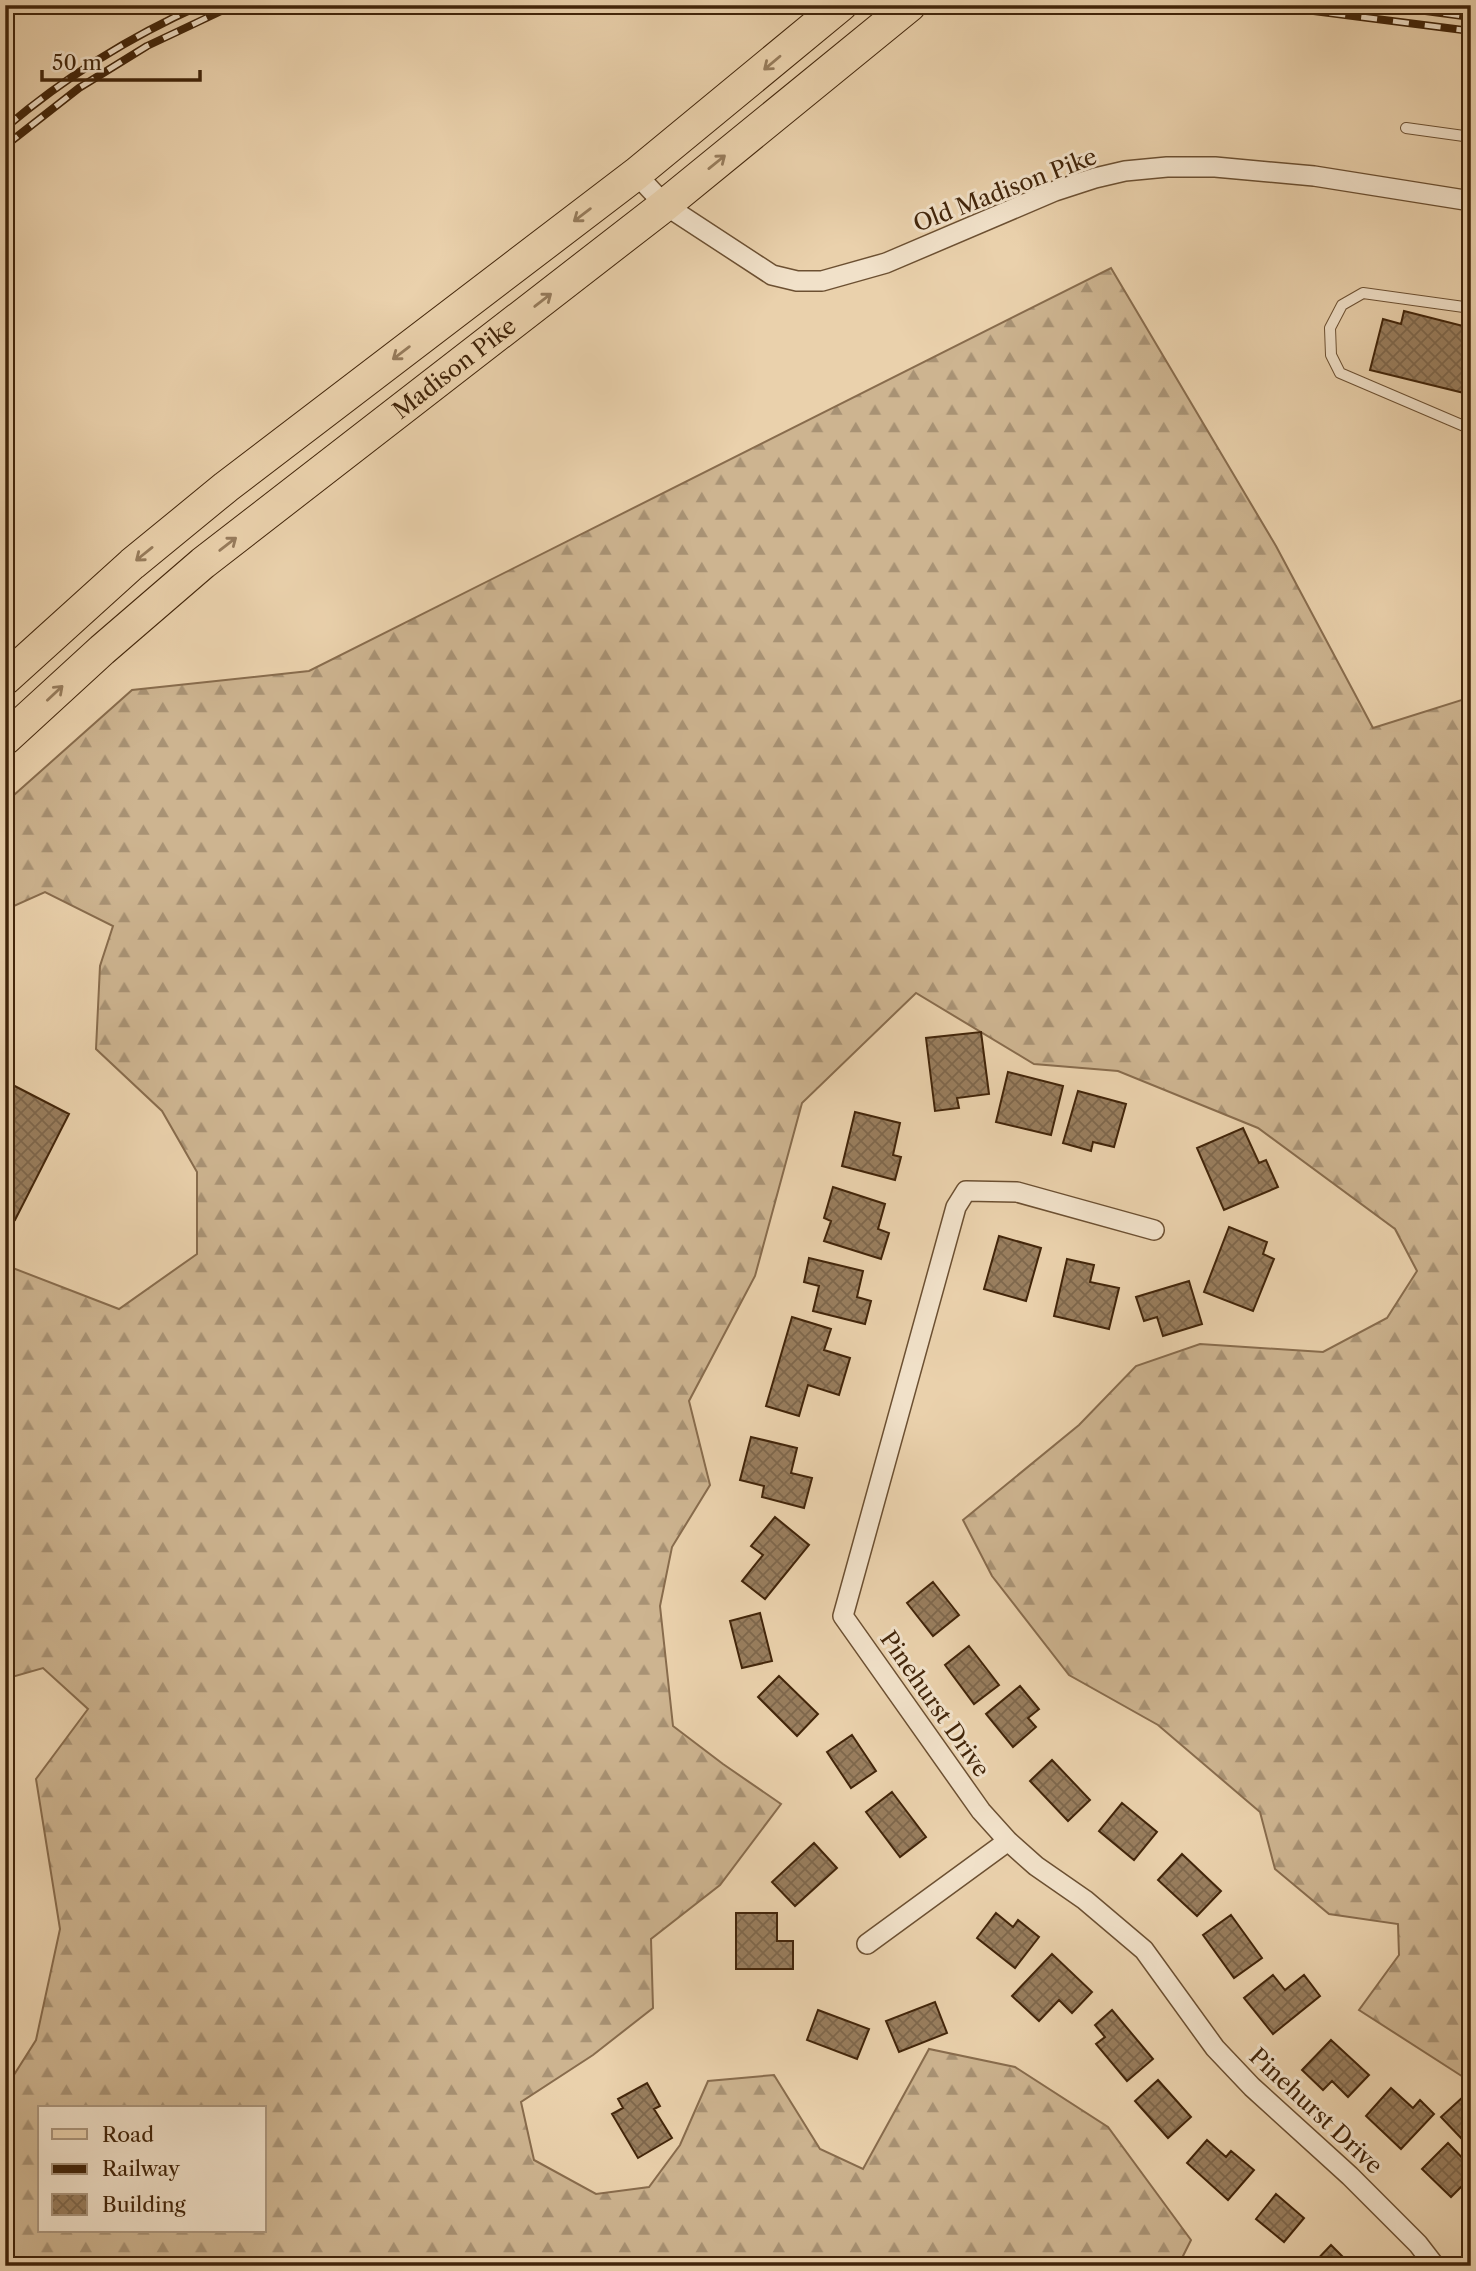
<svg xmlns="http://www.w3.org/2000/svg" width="1476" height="2271" font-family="'Libre Caslon Text',serif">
	<defs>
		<pattern id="forest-firs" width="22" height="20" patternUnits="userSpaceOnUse" patternTransform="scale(1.75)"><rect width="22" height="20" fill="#cdb490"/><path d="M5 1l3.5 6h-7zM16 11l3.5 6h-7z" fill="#a89274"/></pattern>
		<pattern id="building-cross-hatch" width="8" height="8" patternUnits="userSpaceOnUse" patternTransform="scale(1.75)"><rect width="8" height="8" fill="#997e5e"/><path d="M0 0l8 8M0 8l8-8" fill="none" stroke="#7e674c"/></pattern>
	</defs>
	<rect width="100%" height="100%" fill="#ead1ac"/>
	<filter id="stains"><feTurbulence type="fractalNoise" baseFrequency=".00286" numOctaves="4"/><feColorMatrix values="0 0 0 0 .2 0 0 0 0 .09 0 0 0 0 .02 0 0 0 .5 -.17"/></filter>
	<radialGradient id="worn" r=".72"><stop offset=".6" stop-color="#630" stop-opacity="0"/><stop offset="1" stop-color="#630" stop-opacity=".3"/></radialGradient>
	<path fill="url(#forest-firs)" stroke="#886c4d" stroke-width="2" fill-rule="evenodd" d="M1111 268 1276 546 1373 728 1471 697V2082L1359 2010 1399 1955 1398 1924 1329 1914 1275 1869 1260 1812 1158 1725 1069 1675 992 1576 963 1520 1079 1425 1136 1366 1200 1344 1323 1352 1387 1318 1417 1271 1395 1229 1258 1128 1118 1071 1034 1064 916 993 802 1103 755 1276 689 1401 710 1485 672 1547 660 1606 673 1726 723 1764 781 1804 720 1885 651 1939 653 2008 593 2055 521 2102 534 2160 596 2194 649 2187 680 2145 708 2081 774 2075 820 2149 863 2169 929 2049 1015 2067 1108 2127 1191 2240 1178 2266H5V2089L36 2040 60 1929 36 1779 88 1709 43 1668 5 1679V1265L119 1309 197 1254V1172L162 1111 96 1049 100 966 113 926 45 892 5 910V803L132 690 309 671ZM40 2108H264V2231H40Z"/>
	<path fill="url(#building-cross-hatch)" stroke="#42250a" stroke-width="2" d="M1404 311 1471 328V385L1468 394 1370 370 1383 319 1401 324Z
		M981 1032 989 1094 957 1098 959 1108 935 1111 926 1038Z
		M1008 1072 1063 1086 1051 1135 996 1122Z
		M5 1081 69 1114 15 1220 5 1216Z
		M1078 1091 1126 1104 1114 1147 1093 1142 1091 1151 1063 1143Z
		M855 1112 900 1123 893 1155 901 1157 895 1180 842 1166Z
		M1243 1128 1259 1163 1266 1160 1278 1187 1224 1210 1197 1148Z
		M833 1187 885 1204 878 1229 889 1233 881 1259 824 1241 831 1221 824 1218Z
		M1229 1227 1267 1242 1263 1254 1274 1259 1253 1311 1204 1292Z
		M999 1236 1041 1248 1026 1301 984 1289Z
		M809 1258 863 1271 857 1297 871 1301 865 1324 813 1311 819 1286 804 1282Z
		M1067 1259 1094 1265 1090 1282 1119 1288 1109 1329 1054 1316Z
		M1189 1281 1202 1324 1163 1336 1157 1317 1144 1321 1136 1297Z
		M792 1317 831 1329 824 1350 850 1358 839 1395 808 1385 799 1416 766 1406Z
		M751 1437 797 1448 791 1473 812 1478 804 1508 762 1497 764 1486 740 1480Z
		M775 1517 809 1545 765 1599 742 1581 763 1555 751 1546Z
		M933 1582 959 1615 933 1636 907 1603Z
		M760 1613 772 1661 742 1668 730 1621Z
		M969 1646 999 1685 974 1704 945 1665Z
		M779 1676 818 1714 797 1736 758 1697Z
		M1020 1686 1039 1709 1028 1718 1036 1727 1013 1747 986 1714Z
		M852 1735 876 1771 851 1788 827 1752Z
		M1052 1760 1090 1800 1068 1821 1030 1781Z
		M892 1792 926 1837 900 1857 866 1812Z
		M1122 1803 1157 1832 1134 1860 1099 1831Z
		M814 1843 837 1868 795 1906 772 1882Z
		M1182 1854 1221 1891 1197 1916 1158 1880Z
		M736 1913H777V1941H793V1969H736Z
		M996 1913 1013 1927 1018 1920 1039 1937 1015 1968 977 1938Z
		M1231 1915 1262 1958 1234 1978 1203 1935Z
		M1052 1954 1092 1992 1072 2013 1059 2000 1039 2021 1012 1996Z
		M1273 1975 1285 1990 1304 1975 1320 1996 1273 2034 1244 1998Z
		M935 2002 947 2033 899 2052 886 2021Z
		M818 2010 869 2029 857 2059 807 2040Z
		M1112 2010 1153 2059 1127 2081 1096 2044 1105 2037 1095 2025Z
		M1331 2040 1369 2075 1348 2097 1332 2081 1323 2090 1302 2070Z
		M1158 2080 1191 2117 1168 2138 1135 2101Z
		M647 2083 660 2106 654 2109 672 2138 638 2158 612 2114 623 2108 618 2099Z
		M1391 2088 1413 2108 1420 2100 1434 2114 1401 2149 1366 2116Z
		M1463 2097 1471 2106V2129L1461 2138 1441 2117Z
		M1207 2140 1226 2157 1231 2151 1254 2170 1228 2200 1187 2163Z
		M1448 2143 1471 2167V2177L1451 2197 1422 2169Z
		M1276 2194 1304 2218 1284 2242 1256 2219Z
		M1331 2245 1352 2266H1311Z"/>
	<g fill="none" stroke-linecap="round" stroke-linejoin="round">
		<g stroke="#6c5032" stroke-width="12">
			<path id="service" d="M1406 128 1471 137
				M1471 308 1363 293 1342 305 1330 328 1331 355 1340 373 1471 429"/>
		</g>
		<g stroke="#6c5032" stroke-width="22">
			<path id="minor" d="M636 174 665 205 772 275 797 281H822L886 263 1055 191 1095 178 1125 171 1167 167H1215L1314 176 1471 201
				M1154 1230 1017 1192 966 1191 956 1207 843 1616 981 1811 1008 1841 1036 1866 1085 1900 1144 1950 1215 2048 1252 2087 1350 2176 1418 2244 1435 2266
				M867 1944 1008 1841"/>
		</g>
		<g stroke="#42250a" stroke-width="34">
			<g id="primary">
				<path d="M5 679 132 564 226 487 636 174 841 5"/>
				<path id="s1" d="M5 739 102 650 203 563 665 205 910 5"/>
			</g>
		</g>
		<use href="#service" stroke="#f1e1c9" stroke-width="10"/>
		<use href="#minor" stroke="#f1e1c9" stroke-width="19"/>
		<use href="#primary" stroke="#ead1ac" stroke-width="32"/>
		<g stroke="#42250a" stroke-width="8">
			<path id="rail" d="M1266 5 1471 31
				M1380 5 1471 17
				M5 128C64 78 131 36 201 5
				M5 146 79 88 147 46 234 5"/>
		</g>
		<use href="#rail" stroke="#f1e1c9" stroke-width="5" stroke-dasharray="16" stroke-linecap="butt"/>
	</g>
	<defs><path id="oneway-shaft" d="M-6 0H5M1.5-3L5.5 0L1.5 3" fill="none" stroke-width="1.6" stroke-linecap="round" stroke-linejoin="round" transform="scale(1.75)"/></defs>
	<g stroke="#967b5b">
		<use href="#oneway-shaft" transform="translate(772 63) rotate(140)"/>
		<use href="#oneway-shaft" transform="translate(717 162) rotate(-39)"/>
		<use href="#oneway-shaft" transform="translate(582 215) rotate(143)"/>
		<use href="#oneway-shaft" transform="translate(543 300) rotate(-38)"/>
		<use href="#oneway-shaft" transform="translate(401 353) rotate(143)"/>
		<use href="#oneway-shaft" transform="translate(228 544) rotate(-38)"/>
		<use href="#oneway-shaft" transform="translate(144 554) rotate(141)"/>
		<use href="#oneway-shaft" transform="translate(55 693) rotate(-43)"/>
	</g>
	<g text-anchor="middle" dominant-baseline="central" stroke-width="6" stroke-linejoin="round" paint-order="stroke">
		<g font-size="23" fill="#42250a" stroke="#f1e1c9">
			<text transform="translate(1005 190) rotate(-21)">Old Madison Pike</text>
			<text stroke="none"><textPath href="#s1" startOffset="583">Madison Pike</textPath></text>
			<text transform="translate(935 1704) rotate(55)">Pinehurst Drive</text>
			<text transform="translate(1316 2111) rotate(43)">Pinehurst Drive</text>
		</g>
	</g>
	<rect width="1476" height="2271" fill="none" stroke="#ead1ac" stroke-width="28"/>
	<rect x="7" y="7" width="1462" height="2257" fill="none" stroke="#42250a" stroke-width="3.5"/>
	<rect x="14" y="14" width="1448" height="2243" fill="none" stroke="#42250a" stroke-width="2"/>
	<rect x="38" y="2106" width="228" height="126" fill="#f1e1c9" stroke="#ab967d" stroke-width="2"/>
	<rect x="52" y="2129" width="35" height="10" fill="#ead1ac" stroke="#ab967d" stroke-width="2"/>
	<text x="102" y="2142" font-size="21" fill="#42250a">Road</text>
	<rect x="52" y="2164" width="35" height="10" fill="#42250a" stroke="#ab967d" stroke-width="2"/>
	<text x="102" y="2176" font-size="21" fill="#42250a">Railway</text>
	<rect x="52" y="2194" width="35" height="21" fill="url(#building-cross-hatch)" stroke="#ab967d" stroke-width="2"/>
	<text x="102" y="2212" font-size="21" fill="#42250a">Building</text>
	<path d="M42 70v10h158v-10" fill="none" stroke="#42250a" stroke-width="3.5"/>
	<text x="52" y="70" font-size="21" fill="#42250a" stroke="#f1e1c9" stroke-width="5" paint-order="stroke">50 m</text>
	<rect width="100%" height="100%" filter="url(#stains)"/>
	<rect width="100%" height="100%" fill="url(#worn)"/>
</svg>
